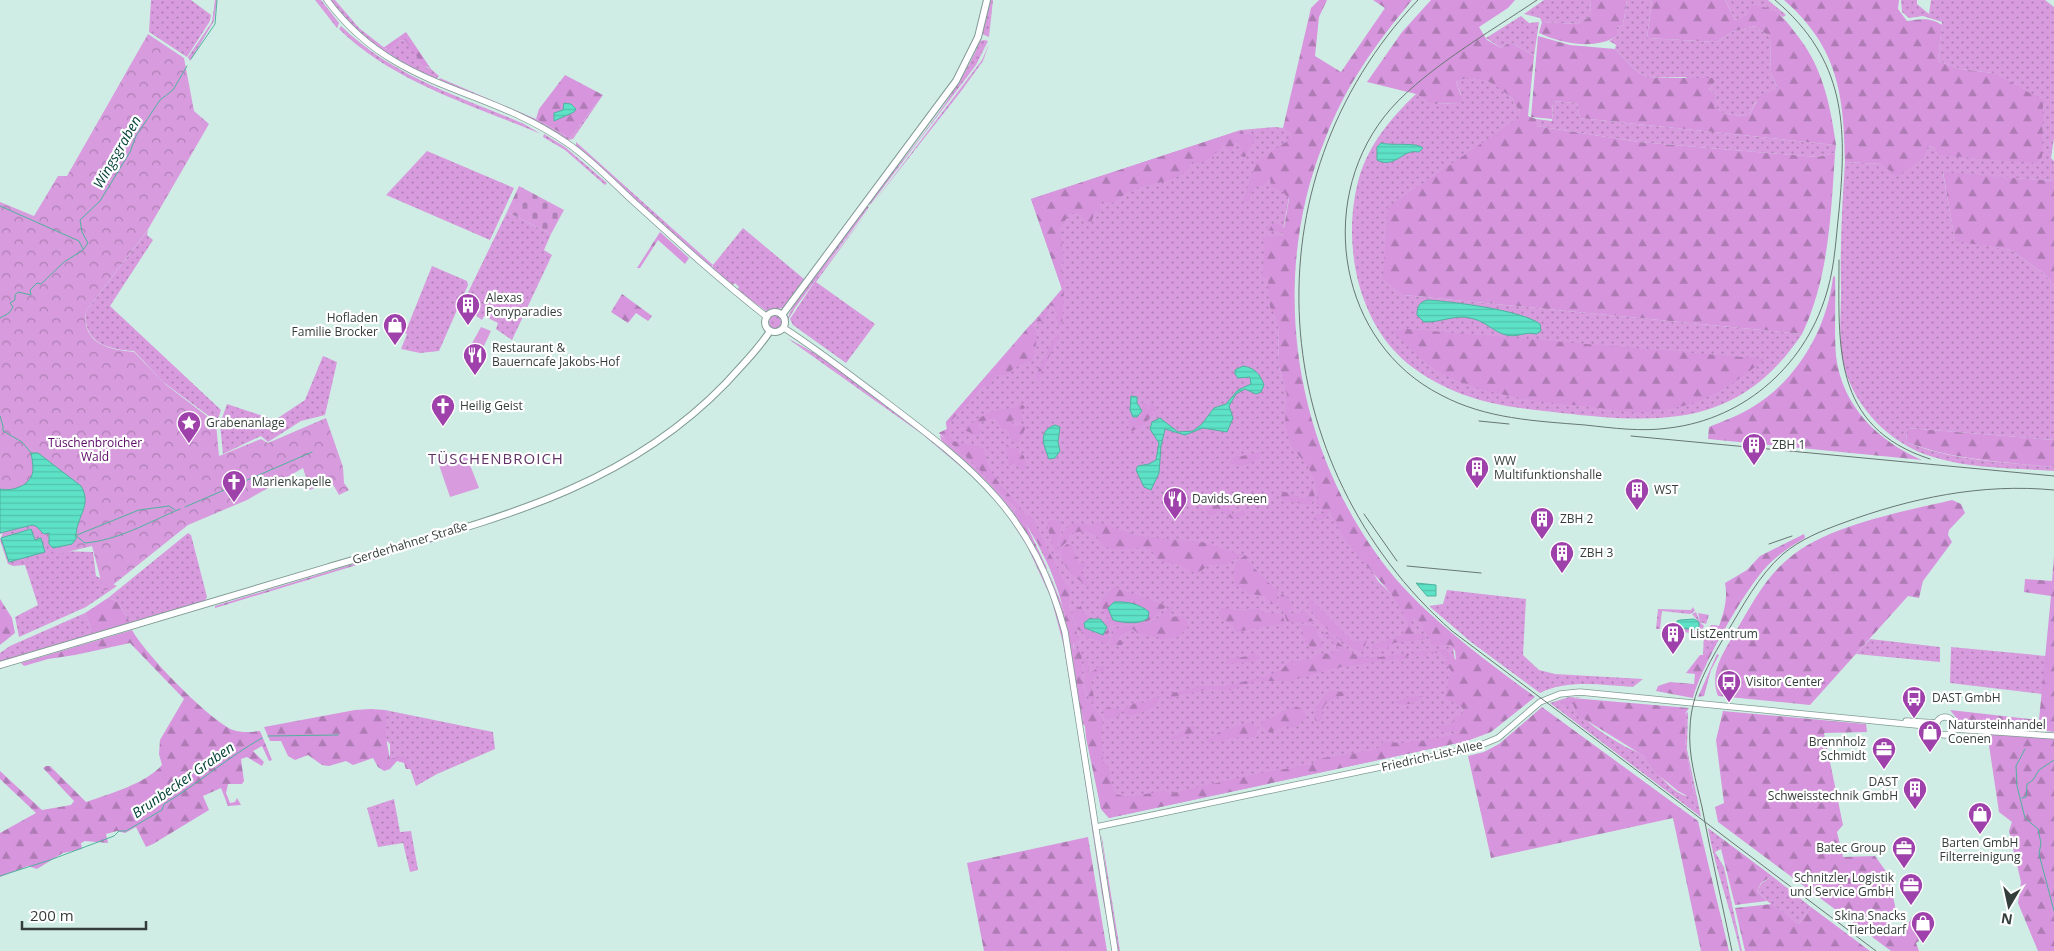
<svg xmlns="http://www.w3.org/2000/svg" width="2054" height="951" viewBox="0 0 2054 951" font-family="'Open Sans',sans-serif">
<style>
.grass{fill:url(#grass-dots)}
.forest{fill:url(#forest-firs)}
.cemetery{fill:url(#cemetery-stones)}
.park{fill:url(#park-crowns)}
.garden{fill:#d79bde}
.water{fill:url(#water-rules);stroke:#50b19d}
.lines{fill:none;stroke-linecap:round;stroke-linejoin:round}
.stream{stroke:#50b19d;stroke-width:1}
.tertiary-casing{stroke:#809b94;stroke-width:7}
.secondary-casing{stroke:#809b94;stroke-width:8}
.tertiary{stroke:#fff;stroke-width:5.5}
.secondary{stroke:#fff;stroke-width:6}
.rail{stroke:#677773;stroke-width:1}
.labels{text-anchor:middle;stroke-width:4.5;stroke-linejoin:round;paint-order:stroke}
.poi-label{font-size:12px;fill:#333e3b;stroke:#fff;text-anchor:start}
.park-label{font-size:12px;fill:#5c0a66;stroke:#fff}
.street-label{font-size:12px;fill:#333e3b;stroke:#fff}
.water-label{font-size:14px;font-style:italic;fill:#024137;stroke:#fff}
.quarter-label{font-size:15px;letter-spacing:1px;fill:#613367;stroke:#fff}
</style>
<defs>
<pattern id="grass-dots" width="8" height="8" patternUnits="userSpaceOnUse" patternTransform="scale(1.25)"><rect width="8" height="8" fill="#d79bde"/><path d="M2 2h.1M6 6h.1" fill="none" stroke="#af80b5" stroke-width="1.8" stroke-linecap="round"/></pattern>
<pattern id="forest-firs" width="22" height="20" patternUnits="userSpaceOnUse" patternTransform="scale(1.25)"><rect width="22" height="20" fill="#d695dd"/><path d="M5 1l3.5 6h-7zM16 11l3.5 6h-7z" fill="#ae7bb4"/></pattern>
<pattern id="cemetery-stones" width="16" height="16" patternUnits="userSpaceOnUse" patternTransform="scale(1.25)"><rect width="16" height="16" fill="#d79bde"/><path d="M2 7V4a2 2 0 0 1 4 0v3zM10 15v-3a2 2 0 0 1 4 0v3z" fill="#af80b5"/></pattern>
<pattern id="park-crowns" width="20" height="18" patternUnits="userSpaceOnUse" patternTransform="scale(1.25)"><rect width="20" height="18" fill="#d79bde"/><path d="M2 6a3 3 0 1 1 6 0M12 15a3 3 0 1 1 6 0" fill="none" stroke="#af80b5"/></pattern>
<pattern id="water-rules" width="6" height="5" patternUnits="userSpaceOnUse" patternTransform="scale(1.25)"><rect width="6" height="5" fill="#5de2c7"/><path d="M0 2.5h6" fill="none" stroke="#51c3ac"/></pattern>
</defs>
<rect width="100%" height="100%" fill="#d0ede5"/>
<g class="grass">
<polygon points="151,0 191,0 211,15 210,21 187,57 149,32"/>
<polygon points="215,0 217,0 214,21 190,61 188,57 212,22"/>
<polygon points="315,0 321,0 339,23 337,28"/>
<polygon points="330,0 335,0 359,28 386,49 399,41 405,40 409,43 427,68 431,69 439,76 435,80 392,59 353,27"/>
<polygon points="990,0 993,0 989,37 982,34"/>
<polygon points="1544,0 1591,0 1590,16 1578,24 1542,22 1540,18 1524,14"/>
<path d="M 1627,0 L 1652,0 L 1647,38 L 1716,42 L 1732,32 L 1755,26 L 1770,37 L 1771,73 L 1778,89 L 1756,102 L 1749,115 C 1736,116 1724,116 1713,107 L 1716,95 L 1709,89 L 1715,82 L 1683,77 L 1648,78 L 1634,69 L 1615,49 L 1616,45 L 1609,41 L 1617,36 L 1617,27 L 1623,25 Z"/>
<polygon points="1725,0 1768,0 1786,15 1783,17 1770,9 1735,20"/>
<path d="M 1901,0 L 1917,0 L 1917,4 L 1929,14 L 1931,0 L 2045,0 L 2054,7 L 2054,138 L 2051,158 L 2054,161 L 2054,181 L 1943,173 L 1955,240 L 2011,250 L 2043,273 L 2054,285 L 2054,440 L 1907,428 L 1906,442 C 1953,461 2004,462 2054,467 L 2054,471 C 2015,468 1971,469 1933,457 C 1892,445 1855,409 1844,366 C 1838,342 1841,316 1841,291 C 1840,247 1842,205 1845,162 L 1882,164 L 1928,146 L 1935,148 L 1993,73 L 1960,69 L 1938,61 L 1942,22 L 1923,16 L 1909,18 L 1902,12 Z"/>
<polygon points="1521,16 1529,23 1539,22 1534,56 1510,42 1501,48 1486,38"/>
<path d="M 341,26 C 395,78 457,95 524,124 L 541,134 C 472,105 393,82 339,29 Z"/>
<path d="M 984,40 L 988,41 L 976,65 L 870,205 L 869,203 C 906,154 957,98 980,41 Z"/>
<polygon points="989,44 983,61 962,90 871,206 982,60"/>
<path d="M 1477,76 L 1499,87 L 1513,99 L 1514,104 L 1520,110 L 1520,117 L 1404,295 L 1802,334 C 1739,428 1662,424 1561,413 C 1506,407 1461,402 1415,369 C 1357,328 1341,243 1359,178 C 1369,144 1391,118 1416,94 L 1433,104 L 1459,103 L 1461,94 L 1456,82 L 1463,78 Z"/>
<polygon points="440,78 536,119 570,138 603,95 573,139 568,140 438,81"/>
<polygon points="1553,101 1577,103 1580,118 1836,145 1835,153 1817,157 1639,142 1536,126 1536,119 1552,121"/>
<path d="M 1275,127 L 1283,128 L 1308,140 L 1289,197 L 1277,265 L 1279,367 L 1305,454 L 1378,581 L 1418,620 L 1453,647 L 1467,741 L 1109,818 L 1101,809 L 1085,726 L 1082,724 L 1080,711 L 1084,714 L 1075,652 L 1067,616 L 1064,619 L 1047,568 L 1063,607 C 1055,572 1035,538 1016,508 L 1013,513 L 990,485 L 941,440 L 940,435 L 947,439 L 939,433 L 947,429 L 946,422 L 1062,289 L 1031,199 L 1241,130 Z"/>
<polygon points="544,134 565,147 607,183 605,185 565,150 543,137"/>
<polygon points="576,142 713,265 743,228 804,279 783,308 766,311 737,290 739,287 735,283 732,286 712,269 713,265 710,268 576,146"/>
<polygon points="427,151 514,188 490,240 386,195"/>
<path d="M 866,206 L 869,207 L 795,308 L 788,320 C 787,305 853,224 866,206 Z"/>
<polygon points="870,208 816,282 875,324 846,363 793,325 790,319 815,281"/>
<polygon points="507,212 551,234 544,250 552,255 512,340 496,329 498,323 484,316 482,320 462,305"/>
<path d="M 148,230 L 147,235 L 153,240 L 110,306 L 221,410 L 217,422 L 163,382 L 134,351 C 109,350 82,343 86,311 Z"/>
<polygon points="432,266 467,281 468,285 439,351 420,353 401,349 407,334 405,333"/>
<circle cx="776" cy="322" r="7"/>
<path d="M 787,338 C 824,356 857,383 890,408 C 990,482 1049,539 1069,667 C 1071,682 1080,712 1077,726 L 1063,643 L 1051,598 L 1027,546 L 1003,509 L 979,482 L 922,434 Z"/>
<polygon points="323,356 337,362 325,415 301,421 268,442 261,436 223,454 220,424 227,404 275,420 305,400"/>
<polygon points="32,525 36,526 61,551 93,552 96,576 117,586 86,607 19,637 15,617 38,605 25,565 13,566 8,564 0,540 3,533"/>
<polygon points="188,533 191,535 207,597 204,602 131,624 117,601 108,598"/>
<path d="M 1447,590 L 1526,599 L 1523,655 L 1539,670 L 1555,674 L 1643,679 L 1633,687 C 1603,685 1567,679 1540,693 L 1471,642 L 1429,606 L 1443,604 Z"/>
<polygon points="1693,607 1695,611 1690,614 1662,611 1660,629 1656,629 1658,609 1691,610"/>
<polygon points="1696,612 1700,622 1698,613 1709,615 1706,624 1700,622 1704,626 1700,634 1666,630 1667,625 1699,630 1699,622 1692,614"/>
<polygon points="85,613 93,635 0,663 0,653 10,646"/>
<polygon points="1711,625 1714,625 1710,632 1715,639 1706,656 1703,655 1704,633"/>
<polygon points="1870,639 1940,647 1940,662 1856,654"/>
<polygon points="1951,647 2046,656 2042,694 1950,683"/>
<path d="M 1569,697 L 1584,698 L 1572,698 C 1573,717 1612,739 1628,748 C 1633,750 1641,753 1645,757 C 1655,769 1675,800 1694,796 L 1685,740 L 1685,714 L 1688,712 L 1687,749 L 1701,817 L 1550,703 Z"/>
<polygon points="385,710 493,732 495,749 437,774 416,786 406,757 390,760 390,744 385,739"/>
<polygon points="1078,735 1079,736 1113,951 1102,895"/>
<polygon points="394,799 400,832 411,831 418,870 410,872 403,843 378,847 367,808"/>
<path d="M 1708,828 L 1724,840 L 1721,849 L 1715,852 L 1724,867 L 1742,951 L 1740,951 C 1731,909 1715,870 1708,828 Z"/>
<polygon points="1101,835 1102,838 1120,951 1117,951"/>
<polygon points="1772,876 1811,907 1799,924 1767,901 1757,891 1761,884"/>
</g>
<g class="forest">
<path d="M 1319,0 L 1327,0 L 1319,17 L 1315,56 L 1341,72 L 1385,8 L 1373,0 L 1412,0 C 1375,45 1345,86 1324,142 C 1266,286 1296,459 1395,578 C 1435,624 1487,661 1535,697 L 1491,732 L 1467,741 L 1109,818 L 1101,809 L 1086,738 L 1084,715 L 1080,711 L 1064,619 L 1066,615 C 1056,585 1046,550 1026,524 L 1047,568 L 1046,570 L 1013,513 L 1016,508 L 970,460 L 939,433 L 947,429 L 946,422 L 1031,324 C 1040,334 1036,347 1032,360 L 1015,367 L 1007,375 L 996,375 L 990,386 L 983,386 L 950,422 L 949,436 L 953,441 L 983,448 C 992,486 1008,487 1026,516 L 1031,516 L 1065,583 L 1070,588 L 1069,608 L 1079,640 L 1073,644 L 1074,649 L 1079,649 C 1085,661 1080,676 1084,691 C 1087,703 1097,709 1103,720 C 1099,736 1104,748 1103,763 L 1107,764 C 1112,774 1109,784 1116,794 L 1127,797 L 1164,791 L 1168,794 L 1265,772 L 1311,765 L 1317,759 L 1376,750 L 1383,742 L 1408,743 L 1453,735 L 1460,731 L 1441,732 L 1438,726 L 1451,725 L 1455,717 L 1463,714 L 1462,707 L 1445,698 L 1451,670 L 1444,663 L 1449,659 L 1443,656 L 1440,651 L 1436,653 L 1428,652 L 1425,656 L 1419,654 L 1415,656 L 1412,653 L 1445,649 L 1456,660 L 1455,651 L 1451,645 L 1433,645 L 1423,629 L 1423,625 L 1414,617 L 1411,622 L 1412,633 L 1423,634 L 1426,639 L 1393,643 L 1386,649 L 1381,647 L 1372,650 L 1373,645 L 1401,636 L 1409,623 L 1392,595 L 1345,540 L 1329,510 L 1326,518 L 1318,521 L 1314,519 L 1316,514 L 1326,514 L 1316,503 L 1318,498 L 1315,480 L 1307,465 L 1291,446 L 1285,423 L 1287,395 L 1279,367 L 1278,320 L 1270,307 L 1268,280 L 1262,276 L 1265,247 L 1262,237 L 1282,236 L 1283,232 L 1266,230 L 1268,226 L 1276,223 L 1284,228 L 1289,199 L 1284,193 L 1271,186 L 1270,178 L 1264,185 C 1251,186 1252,193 1248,202 L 1243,201 L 1256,162 L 1286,142 L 1293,134 L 1283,128 L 1311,8 Z"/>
<path d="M 1431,0 L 1515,0 L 1508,8 L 1479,27 L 1487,40 L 1501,48 L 1510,42 L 1534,56 L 1528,116 L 1536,119 L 1536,126 L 1639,142 L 1817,157 L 1835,153 C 1831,214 1829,278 1802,334 L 1404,295 L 1383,279 L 1388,207 L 1520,117 L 1520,110 L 1514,104 L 1513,99 C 1496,85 1477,70 1456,82 L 1462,98 L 1459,103 L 1432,104 L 1416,94 L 1367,82 L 1402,32 Z"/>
<path d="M 1591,0 L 1627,0 L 1623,25 L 1617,27 L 1617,36 C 1595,50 1562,44 1539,33 L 1542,22 L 1578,24 L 1590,16 Z"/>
<path d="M 1652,0 L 1725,0 L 1735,20 L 1748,15 L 1751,5 C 1757,6 1765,7 1770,9 C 1780,13 1787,22 1793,30 C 1822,64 1830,102 1836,145 L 1580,118 L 1577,103 L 1553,101 L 1552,119 L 1531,117 L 1538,36 L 1570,45 L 1615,49 L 1634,69 L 1648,78 L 1713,78 L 1715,82 L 1709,89 L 1716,95 L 1714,107 C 1724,116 1736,116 1749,115 L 1760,96 L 1778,89 L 1771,73 L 1770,37 L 1755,26 L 1732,32 L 1716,42 L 1647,38 Z"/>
<path d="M 1784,0 L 1899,0 L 1898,9 L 1907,21 C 1921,19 1930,17 1942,25 L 1938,61 L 1960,69 L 1993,73 L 2043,100 L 2042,157 L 2036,163 L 1939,155 L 1935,148 L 1928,146 L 1924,157 L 1897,177 L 1882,164 L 1845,162 C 1844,95 1838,47 1784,0 Z"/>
<polygon points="406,32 431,69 423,65 405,40 399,41 389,49 383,48"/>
<polygon points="565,75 603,95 570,138 536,119 539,109"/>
<path d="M 1241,130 L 1244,134 L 1257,136 L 1245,157 L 1240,156 L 1241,146 L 1236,141 L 1231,152 L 1222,144 L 1220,150 L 1213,155 L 1214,159 L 1210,158 L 1201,163 L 1191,162 C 1186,183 1149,182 1132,190 C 1125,193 1119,199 1112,203 L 1103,201 L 1100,204 L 1101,212 L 1095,211 L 1091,223 L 1086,222 L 1079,213 L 1070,213 L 1060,228 L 1064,262 L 1060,264 C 1066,281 1063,306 1062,325 L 1059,326 L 1055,307 L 1050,305 L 1045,318 L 1038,325 L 1035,323 L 1062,289 L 1031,199 Z"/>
<polygon points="1943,172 2054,181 2054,285 2043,273 2011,250 1955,241"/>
<polygon points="660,232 689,258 685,264 658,240 640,268 637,268"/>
<path d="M 1835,276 C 1836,303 1834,330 1836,356 C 1842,406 1878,441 1922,460 L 1708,439 L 1709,427 C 1723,421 1738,416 1751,408 C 1797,381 1827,329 1833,277 Z"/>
<polygon points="622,294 652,316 648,321 636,313 628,323 611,312"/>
<path d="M 1407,329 L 1765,359 C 1744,376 1724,391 1698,401 C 1680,408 1657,412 1638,412 C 1623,412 1608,409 1593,407 C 1541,402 1488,397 1441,373 C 1423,363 1407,345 1392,331 Z"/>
<polygon points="1061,331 1038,380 1036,380 1036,375 1054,339"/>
<path d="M 1143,402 L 1149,406 L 1153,403 L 1156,410 C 1152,417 1140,430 1131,431 L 1128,420 L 1141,416 Z"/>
<path d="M 1020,403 L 1025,407 L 1021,415 L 1023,418 L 1021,421 L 1012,420 L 1013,426 L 1024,425 L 1026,427 L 1018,442 L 1014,443 L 1010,438 L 1009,431 L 1002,428 L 995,418 L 980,422 L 978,425 L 982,432 L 978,436 L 964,430 C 981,415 991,410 1014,408 Z"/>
<path d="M 1907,428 L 2054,440 L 2054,467 C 2004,462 1953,460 1906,442 Z"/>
<polygon points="1006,444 1012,449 1018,448 1018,452 1024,456 1026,469 1021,470 1014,463 1009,465"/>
<path d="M 1260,452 L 1262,452 C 1258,464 1238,469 1230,462 L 1233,458 Z"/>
<path d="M 1312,488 L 1315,497 L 1311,505 L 1285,501 L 1280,497 L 1283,492 C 1292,492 1297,499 1306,498 L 1309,495 L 1309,489 Z"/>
<polygon points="1208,495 1213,498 1221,498 1233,514 1244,511 1246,514 1232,519 1220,510 1213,515 1209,515 1204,505 1205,497"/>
<path d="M 1952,500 L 1961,504 L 1965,513 L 1949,530 L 1948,535 L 1952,542 L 1923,581 L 1919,598 L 1908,596 L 1810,705 L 1718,696 C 1709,672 1723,653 1735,633 C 1750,607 1765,578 1788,559 C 1827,525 1902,512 1952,500 Z"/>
<path d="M 1053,520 L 1061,521 C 1062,532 1056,542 1058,554 L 1055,552 L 1047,526 L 1048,521 Z"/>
<path d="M 1097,522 L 1138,536 L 1207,543 L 1240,555 L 1244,554 L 1225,565 L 1210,564 L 1197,574 L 1177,564 L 1160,561 L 1150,549 L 1144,547 C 1133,549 1117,551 1106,547 C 1101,545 1101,542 1098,538 C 1091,529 1078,531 1069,534 L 1069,540 L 1063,545 L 1059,555 C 1057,532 1068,517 1092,526 Z"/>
<polygon points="453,534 455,535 215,608 215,606"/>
<path d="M 1804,534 L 1805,538 C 1791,546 1779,554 1768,565 C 1745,589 1702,665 1693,698 L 1656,691 L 1658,686 L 1670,682 L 1694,684 L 1695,674 L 1686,673 L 1700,655 L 1706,655 L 1715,639 L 1710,632 L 1714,625 L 1719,626 C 1724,612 1728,599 1725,583 L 1747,570 L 1760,556 Z"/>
<path d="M 1067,544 L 1072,545 L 1079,565 L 1084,562 L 1087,564 L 1081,572 L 1089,584 L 1088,587 C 1078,579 1048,557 1067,544 Z"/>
<polygon points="1245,555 1249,558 1246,560 1274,588 1279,589 1276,604 1271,604 1265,596 1250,594 1235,585 1233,575 1235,563"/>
<polygon points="2054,556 2054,732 1958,720 1950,710 2039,720 2051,596 2024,592 2025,579 2052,581"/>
<polygon points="1114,587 1167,606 1146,623 1112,625 1100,605 1103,598"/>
<polygon points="1282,594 1289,599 1293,609 1288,611 1289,613 1302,614 1303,609 1315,623 1287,622 1284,613 1279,607 1280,595"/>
<polygon points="108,598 117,601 131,624 93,635 85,613"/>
<polygon points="0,599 12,618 15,633 0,645"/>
<path d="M 1311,600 L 1351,640 L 1356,642 L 1367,640 L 1363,651 C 1351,654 1309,615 1308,603 Z"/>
<polygon points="1175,603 1169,614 1170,617 1183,616 1189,626 1178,637 1160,640 1158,637 1137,633 1133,629 1122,634 1117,640 1122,640 1122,645 1110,645 1114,629 1153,622"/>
<polygon points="1081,606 1083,613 1093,619 1089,619 1088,631 1100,635 1108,630 1104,622 1108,620 1110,623 1107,644 1089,637 1086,638 1083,632 1077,629 1072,612"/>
<polygon points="1221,608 1243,611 1258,608 1264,613 1282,614 1285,623 1236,632 1233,625 1223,620 1219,614"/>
<polygon points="1298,625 1315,626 1323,647 1310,651 1309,645 1303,642 1306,639 1301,634 1303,630"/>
<path d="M 132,630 C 145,654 209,720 233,730 C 242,733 251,732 260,731 L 272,760 L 269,761 L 262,746 L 253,751 L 264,762 L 262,766 L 247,757 L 241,759 L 244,781 L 242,784 L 228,784 L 226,793 L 230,803 L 235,802 L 237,798 L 241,805 L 228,806 L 221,788 L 203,796 L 209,810 L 153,844 L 146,847 L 136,827 L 125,833 L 117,831 L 106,834 L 108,843 L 85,841 L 81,843 L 82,849 L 63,853 L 37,869 L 28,866 L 0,877 L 0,833 L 36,813 L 0,779 L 0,771 L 42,810 L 71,805 L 74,801 L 43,768 L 46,766 L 50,766 L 86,802 C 109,794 145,784 162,765 L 159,754 L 160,740 L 184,699 L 130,643 L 75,655 L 48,659 L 24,666 L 21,663 Z"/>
<path d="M 1327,632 C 1362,665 1362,659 1408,653 L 1409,655 L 1401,661 L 1394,659 L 1335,668 L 1290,681 L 1256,681 L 1230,690 L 1210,689 L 1180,695 L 1168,701 L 1172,693 L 1203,686 L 1225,686 L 1263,677 L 1281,670 L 1288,663 L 1313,658 L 1320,653 L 1330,654 L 1336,650 L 1341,652 L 1329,637 L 1322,636 Z"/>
<path d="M 1254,652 L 1259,657 L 1254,662 C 1244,662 1235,663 1225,664 L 1228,659 L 1249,656 Z"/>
<polygon points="1717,654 1719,655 1711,670 1704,696 1698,697"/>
<polygon points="1084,657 1088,661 1089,675 1098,667 1104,666 1105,669 1090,681 1096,706 1090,700 1085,686"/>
<path d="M 1331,690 L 1347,693 L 1346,695 C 1334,698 1319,702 1323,718 L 1318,722 L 1315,720 C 1313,711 1323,695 1331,690 Z"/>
<path d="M 1423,696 C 1416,704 1403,707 1394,702 L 1409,697 Z"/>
<path d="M 1155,697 L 1160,698 C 1156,710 1135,717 1124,714 L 1124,709 L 1139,701 L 1143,703 Z"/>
<polygon points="1572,698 1689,708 1685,714 1685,740 1694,796 1689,797 1678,791 1656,773 1644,756 1581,717 1577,713 1572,702 1568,706 1562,704 1562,702"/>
<polygon points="1294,706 1302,709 1307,717 1294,728 1285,726 1270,733 1259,724"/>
<polygon points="1110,707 1122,710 1119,716 1105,719 1103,710"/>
<polygon points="1542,707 1698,821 1729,951 1701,951 1673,818 1491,858 1468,756 1484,752 1499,744"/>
<path d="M 371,709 L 385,710 L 386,712 C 384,730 387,743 390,759 L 406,756 L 411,769 L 406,769 L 404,763 L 397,761 L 390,769 L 384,771 L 378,767 L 373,758 L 353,765 L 346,761 L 329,766 L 322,765 L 308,755 L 295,760 L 288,756 L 281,741 L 270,741 L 264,727 L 355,710 Z"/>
<polygon points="1723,711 1866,724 1867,732 1824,733 1843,825 1837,832 1843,857 1875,856 1888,874 1897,915 1891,922 1891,926 1896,930 1904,931 1912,917 1914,918 1919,941 1916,943 1919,951 1891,951 1718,822 1715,807 1724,803 1716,740"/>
<polygon points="1249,723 1258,727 1256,737 1228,738 1224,742 1214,740 1210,743 1206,741 1219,732"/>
<path d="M 1193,725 L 1196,728 C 1193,735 1177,740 1169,739 Z"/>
<polygon points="1987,732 2054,739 2054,951 2038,951 2018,903 2021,882 2009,831 2012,822 1999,812"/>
<polygon points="1088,837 1107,951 984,951 967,863"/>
<polygon points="1724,840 1772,876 1761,883 1757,891 1767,901 1735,905 1721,849"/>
<polygon points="1772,904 1799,924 1811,907 1870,951 1745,951 1735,908"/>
</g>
<polygon class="cemetery" points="519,186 564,210 551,234 507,212"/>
<path class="park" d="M 148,34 L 184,58 L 194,111 L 209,124 L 147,231 L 86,311 C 81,343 108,350 134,352 L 165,384 L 216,423 L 219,456 L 261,439 L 268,443 L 326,418 L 343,467 L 344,483 L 349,490 L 339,495 L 331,481 L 310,490 L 303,468 L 247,500 L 188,525 L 104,592 L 92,546 L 55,555 L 35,525 L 0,534 L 0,202 L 34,216 L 58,176 L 67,176 Z"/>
<g class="garden">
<polygon points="481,327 491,331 482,350 471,345"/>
<polygon points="465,452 479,488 450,497 438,462"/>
</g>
<g class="water">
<polygon points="564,103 571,104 576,109 574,112 554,121 554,113 563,110"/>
<path d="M 1381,143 C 1392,146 1417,142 1423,148 L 1419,152 C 1417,152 1414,151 1411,152 C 1401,154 1392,168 1377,160 L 1377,147 Z"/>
<path d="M 1429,300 C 1454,302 1521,310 1540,324 L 1541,331 L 1536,334 C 1525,331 1518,338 1506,335 C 1494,332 1486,322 1474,319 C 1456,313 1441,323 1424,322 L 1417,315 C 1417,306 1420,301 1429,300 Z"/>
<path d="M 1243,366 C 1255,368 1260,374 1264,385 L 1261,392 L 1256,394 L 1245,389 L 1236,394 L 1229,406 L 1233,418 L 1227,432 L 1203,428 L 1185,435 L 1165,429 L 1161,446 L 1159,473 L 1151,490 L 1144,487 L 1136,470 L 1138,466 L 1149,464 L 1156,460 L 1159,443 L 1150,429 L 1152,422 L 1160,418 L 1178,432 L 1193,431 L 1202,424 L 1214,408 L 1226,404 L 1238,390 L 1251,384 L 1250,377 L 1238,378 L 1235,374 L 1235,370 Z"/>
<polygon points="1131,396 1137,397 1137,403 1142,411 1137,417 1133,417 1130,410"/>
<path d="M 1055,425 L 1060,427 L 1058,442 L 1060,451 L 1055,458 L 1049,459 C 1044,446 1037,431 1055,425 Z"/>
<path d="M 31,453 L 38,453 L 81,486 C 93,506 75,517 76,539 L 72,544 L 53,548 L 49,544 L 49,533 L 44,534 L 36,526 L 32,525 L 0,533 L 0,489 C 13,492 33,485 33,469 C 33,464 32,458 31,453 Z"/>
<polygon points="31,529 35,540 41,538 45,552 9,562 1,538"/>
<polygon points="1416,583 1436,585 1436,596 1427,596"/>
<path d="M 1114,602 C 1126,601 1140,604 1149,612 L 1148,618 C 1141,625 1122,623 1113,620 L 1108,608 Z"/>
<polygon points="1100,619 1107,627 1103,635 1085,628 1084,623 1089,619"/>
<polygon points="1680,620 1694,619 1699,622 1699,630 1678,628 1677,621"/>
</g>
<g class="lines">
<g class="stream">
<polyline points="191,59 215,24 217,0"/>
<polyline points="0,206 79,241 83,249"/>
<polyline points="0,318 9,313 13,307 10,303 15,300 15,295 18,292 31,295 30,290 37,283 41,284 64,262 83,250 88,243 82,232 80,220 100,201 130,152 136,136 160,100 173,90 187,66"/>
<polyline points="0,416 3,426 3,431 22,442 32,454"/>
<polyline points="185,507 312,452"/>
<path d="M 75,535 L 85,543 C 119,540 149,522 180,509"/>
<polyline points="77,535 139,510 169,506 175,510"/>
<polyline points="268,736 338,735"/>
<polyline points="2025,749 2016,766 2017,786 2025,818 2038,829 2041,843 2039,854 2054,911"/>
<polyline points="2022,798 2026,797 2027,784 2033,780 2039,770 2054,760"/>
<path d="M 0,876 L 50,860 L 114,836 L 119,831 L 126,831 L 162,810 L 164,804 C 198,784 228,757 262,738"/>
</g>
<g class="tertiary-casing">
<g id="tertiary">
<path d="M 327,0 C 394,91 484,85 567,143 C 592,160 613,183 635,203 C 678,242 721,281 767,317"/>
<path d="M 784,328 C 818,350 850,375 882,399 C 976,470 1033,514 1065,632 L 1115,951"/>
<circle cx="1945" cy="726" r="9"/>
<polyline points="1906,721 1937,723"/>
<polyline points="1954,723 1980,726"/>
<polyline points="1954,729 2054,736"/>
<polyline points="1096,827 1476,747 1498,738 1540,702 1560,694 1580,692 1937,727"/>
</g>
</g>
<g class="secondary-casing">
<g id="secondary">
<circle cx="775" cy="322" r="10"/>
<polyline points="782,315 956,81 978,37 987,0"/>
<path d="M 0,665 C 108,632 217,601 326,568 C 472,524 615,498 726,383 C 741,366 758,350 770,331"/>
</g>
</g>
<use href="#tertiary" class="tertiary"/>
<use href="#secondary" class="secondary"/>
<g class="rail">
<path d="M 1418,0 C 1244,183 1265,466 1452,631 L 1876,951"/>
<path d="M 1537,0 C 1490,32 1418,73 1384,117 C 1316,205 1339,343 1441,395 C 1486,419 1536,421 1585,425 C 1613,428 1641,432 1669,428 C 1746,419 1808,363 1828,288 C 1835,263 1836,237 1839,211 C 1847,126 1846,60 1775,0"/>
<path d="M 1839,260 C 1839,346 1831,427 1930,459"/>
<polyline points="1479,421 1509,424"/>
<polyline points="1631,436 2054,476"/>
<polyline points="1364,514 1397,561"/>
<polyline points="1769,544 1792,536"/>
<polyline points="1407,566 1481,573"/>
<path d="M 1732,951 C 1722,903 1711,855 1702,807 C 1696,781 1688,755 1690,728 C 1691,693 1709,663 1726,634 C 1743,606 1758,576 1783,554 C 1801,539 1821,531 1843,523 C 1910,498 1982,483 2054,490"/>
</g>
</g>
<defs>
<g id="building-pin" transform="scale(1.25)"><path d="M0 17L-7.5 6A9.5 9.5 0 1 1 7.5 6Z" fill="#9e41aa" stroke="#fff"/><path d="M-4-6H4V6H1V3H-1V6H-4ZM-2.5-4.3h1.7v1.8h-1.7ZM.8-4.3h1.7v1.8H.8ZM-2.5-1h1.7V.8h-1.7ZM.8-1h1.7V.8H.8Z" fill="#fff"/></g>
<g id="shop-pin" transform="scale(1.25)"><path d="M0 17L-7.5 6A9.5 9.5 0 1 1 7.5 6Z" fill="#9e41aa" stroke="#fff"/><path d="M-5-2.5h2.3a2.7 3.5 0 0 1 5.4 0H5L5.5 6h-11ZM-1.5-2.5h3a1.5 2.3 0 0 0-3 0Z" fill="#fff"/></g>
<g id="restaurant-pin" transform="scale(1.25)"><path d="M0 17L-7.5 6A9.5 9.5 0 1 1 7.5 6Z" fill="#9e41aa" stroke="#fff"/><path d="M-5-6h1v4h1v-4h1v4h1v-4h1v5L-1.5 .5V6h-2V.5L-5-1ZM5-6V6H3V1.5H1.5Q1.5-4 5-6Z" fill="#fff"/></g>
<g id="church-pin" transform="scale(1.25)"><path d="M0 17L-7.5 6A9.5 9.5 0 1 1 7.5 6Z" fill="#9e41aa" stroke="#fff"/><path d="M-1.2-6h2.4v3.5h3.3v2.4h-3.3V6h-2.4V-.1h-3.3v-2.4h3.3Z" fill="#fff"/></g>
<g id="sight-pin" transform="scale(1.25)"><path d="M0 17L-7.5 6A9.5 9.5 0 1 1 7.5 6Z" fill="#9e41aa" stroke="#fff"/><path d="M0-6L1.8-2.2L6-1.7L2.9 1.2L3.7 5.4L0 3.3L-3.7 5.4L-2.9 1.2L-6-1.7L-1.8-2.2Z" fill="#fff"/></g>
<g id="bus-pin" transform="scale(1.25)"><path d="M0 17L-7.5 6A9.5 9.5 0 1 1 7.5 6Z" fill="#9e41aa" stroke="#fff"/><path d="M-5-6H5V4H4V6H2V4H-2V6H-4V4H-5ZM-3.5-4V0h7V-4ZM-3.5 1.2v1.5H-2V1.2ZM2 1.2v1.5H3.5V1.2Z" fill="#fff"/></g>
<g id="office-pin" transform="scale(1.25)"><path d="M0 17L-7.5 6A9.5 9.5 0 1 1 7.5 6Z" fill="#9e41aa" stroke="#fff"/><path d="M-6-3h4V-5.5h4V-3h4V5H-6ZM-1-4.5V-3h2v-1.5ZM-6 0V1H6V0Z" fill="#fff"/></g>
</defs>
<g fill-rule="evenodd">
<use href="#building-pin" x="468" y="305"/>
<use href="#shop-pin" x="395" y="325"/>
<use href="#restaurant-pin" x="475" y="355"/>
<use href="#church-pin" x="443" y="406"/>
<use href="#sight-pin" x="189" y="423"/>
<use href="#building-pin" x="1754" y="445"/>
<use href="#building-pin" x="1477" y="468"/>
<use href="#church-pin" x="234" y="482"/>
<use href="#building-pin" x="1637" y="490"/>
<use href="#restaurant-pin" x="1175" y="499"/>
<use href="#building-pin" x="1542" y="519"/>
<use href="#building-pin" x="1562" y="553"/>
<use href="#building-pin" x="1673" y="634"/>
<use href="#bus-pin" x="1729" y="682"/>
<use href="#bus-pin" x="1914" y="698"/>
<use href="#shop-pin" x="1930" y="732"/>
<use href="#office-pin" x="1884" y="749"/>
<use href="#building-pin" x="1915" y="789"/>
<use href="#shop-pin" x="1980" y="814"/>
<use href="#office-pin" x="1904" y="848"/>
<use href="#office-pin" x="1911" y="885"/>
<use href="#shop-pin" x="1923" y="923"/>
</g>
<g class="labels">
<g class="poi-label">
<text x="486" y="302">Alexas<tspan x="486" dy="14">Ponyparadies</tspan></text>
<text x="378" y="322" text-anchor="end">Hofladen<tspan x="378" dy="14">Familie Brocker</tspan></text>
<text x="492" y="352">Restaurant &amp;<tspan x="492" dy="14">Bauerncafe Jakobs-Hof</tspan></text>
<text x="460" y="410">Heilig Geist</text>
<text x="206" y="427">Grabenanlage</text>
<text x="1772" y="449">ZBH 1</text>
<text x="1494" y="465">WW<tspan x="1494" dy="14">Multifunktionshalle</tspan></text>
<text x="252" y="486">Marienkapelle</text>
<text x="1654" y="494">WST</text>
<text x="1192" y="503">Davids.Green</text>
<text x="1560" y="523">ZBH 2</text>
<text x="1580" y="557">ZBH 3</text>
<text x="1690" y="638">ListZentrum</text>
<text x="1746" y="686">Visitor Center</text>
<text x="1932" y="702">DAST GmbH</text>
<text x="1948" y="729">Natursteinhandel<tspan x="1948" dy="14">Coenen</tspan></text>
<text x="1866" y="746" text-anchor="end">Brennholz<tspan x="1866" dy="14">Schmidt</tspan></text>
<text x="1898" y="786" text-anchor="end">DAST<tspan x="1898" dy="14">Schweisstechnik GmbH</tspan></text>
<text x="1980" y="847" text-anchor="middle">Barten GmbH<tspan x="1980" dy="14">Filterreinigung</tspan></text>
<text x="1886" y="852" text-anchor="end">Batec Group</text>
<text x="1894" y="882" text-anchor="end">Schnitzler Logistik<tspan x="1894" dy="14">und Service GmbH</tspan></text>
<text x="1906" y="920" text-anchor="end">Skina Snacks<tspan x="1906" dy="14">Tierbedarf</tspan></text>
</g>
<g class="park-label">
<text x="95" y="447">Tüschenbroicher<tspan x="95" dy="14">Wald</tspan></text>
</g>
<g class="street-label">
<text transform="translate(410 543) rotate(-17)" y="4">Gerderhahner Straße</text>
<text transform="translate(1432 756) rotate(-13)" y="4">Friedrich-List-Allee</text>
</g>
<g class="water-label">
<text transform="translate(117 152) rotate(-60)" y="5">Wingsgraben</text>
<text transform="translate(183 780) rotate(-35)" y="5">Brunbecker Graben</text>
</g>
<g class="quarter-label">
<text x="496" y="464">TÜSCHENBROICH</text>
</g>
</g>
<g transform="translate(2009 906) rotate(189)" stroke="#ffffff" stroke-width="4" paint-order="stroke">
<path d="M0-4L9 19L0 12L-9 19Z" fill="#333e3b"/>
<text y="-8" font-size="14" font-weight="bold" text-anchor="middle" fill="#333e3b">N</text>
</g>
<path d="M22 921v8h124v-8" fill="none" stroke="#333e3b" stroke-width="2.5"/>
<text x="30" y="921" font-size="15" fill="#333e3b" stroke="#ffffff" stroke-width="4" paint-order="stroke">200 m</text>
</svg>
